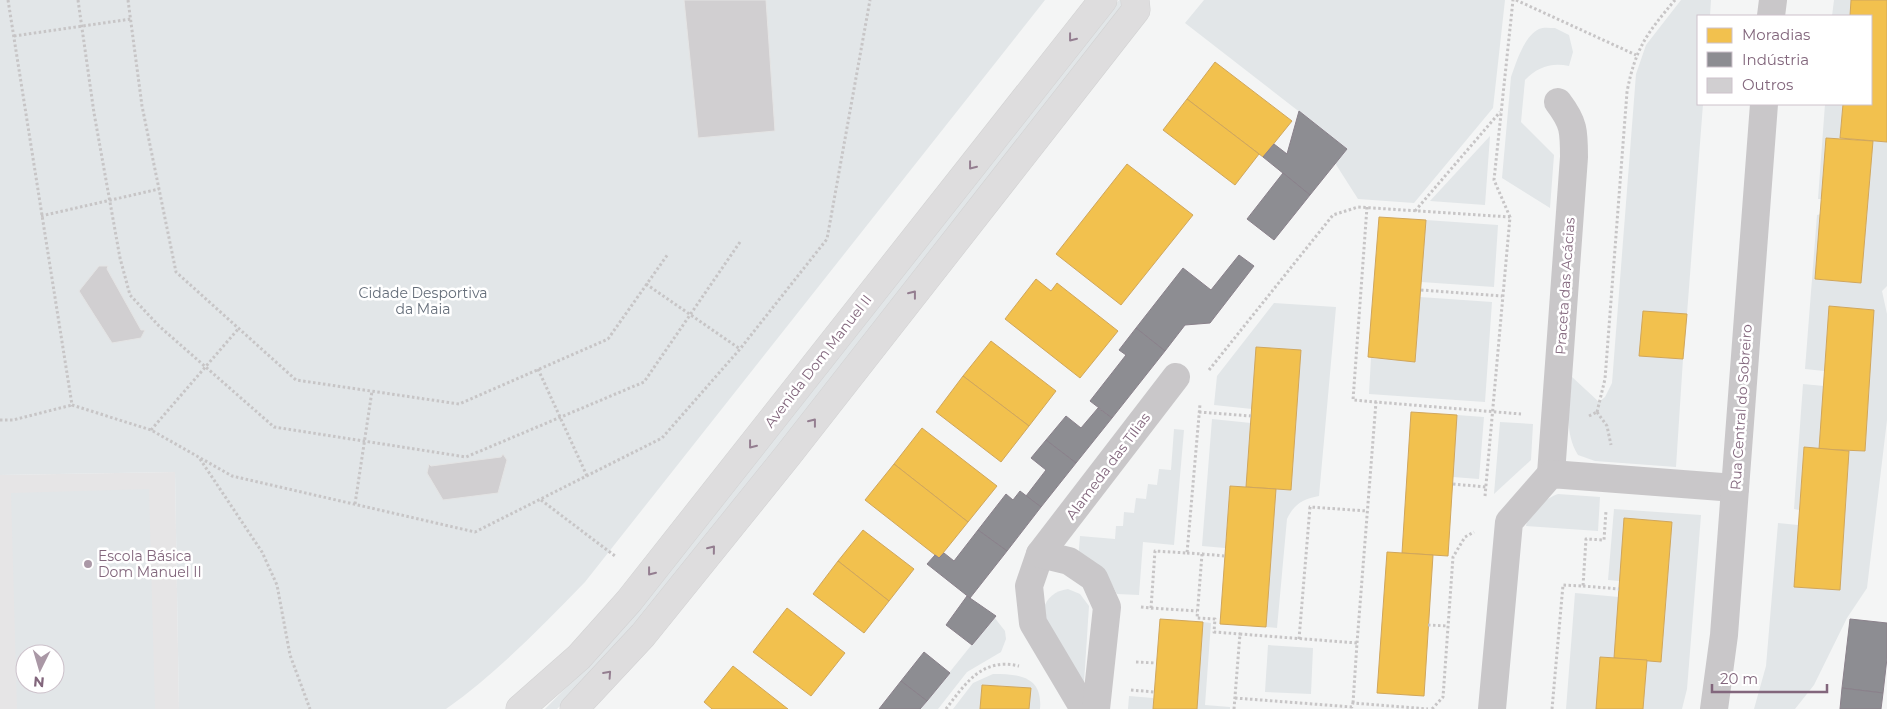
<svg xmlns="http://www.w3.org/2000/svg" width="1887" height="709" viewBox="0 0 1887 709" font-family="Montserrat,sans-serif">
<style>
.built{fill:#e6e5e6;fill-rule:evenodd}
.green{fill:#e2e6e8;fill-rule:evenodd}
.homes{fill:#f2c14e;stroke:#d0a65c}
.industry{fill:#8d8d92;stroke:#8a818b}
.building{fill:#d1cfd1;stroke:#e4e4e4}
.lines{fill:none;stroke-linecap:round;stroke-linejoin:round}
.primary-casing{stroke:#d2d2d3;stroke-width:29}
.path{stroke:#c7c5c6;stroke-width:3;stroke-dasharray:2.5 2.5;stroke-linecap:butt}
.minor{stroke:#c9c7c9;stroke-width:28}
.primary{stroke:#deddde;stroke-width:28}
.oneway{stroke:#947e90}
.poi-dot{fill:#aa98a6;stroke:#fff;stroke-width:2}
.labels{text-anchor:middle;stroke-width:5;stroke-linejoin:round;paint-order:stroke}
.street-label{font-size:14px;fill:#82667c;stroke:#fff}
.park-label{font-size:14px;fill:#656e7a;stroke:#fff}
.poi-label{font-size:14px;fill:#82667c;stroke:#fff;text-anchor:start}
</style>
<rect width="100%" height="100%" fill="#f4f5f5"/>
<path class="built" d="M 175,472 L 179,709 L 0,709 L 0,475 ZM 25,654 L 55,654 L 55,684 L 25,684 Z"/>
<g class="green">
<path d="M 0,0 L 1045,0 L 585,582 C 541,627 498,672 446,709 L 179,709 L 175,472 L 0,475 Z"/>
<polygon points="1119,0 1130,0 657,600 564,702 557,709 545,709 614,639 650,596"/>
<polygon points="1204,0 1505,0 1493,108 1414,203 1358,199 1335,163 1346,148 1185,23"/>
<path d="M 1681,0 L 1711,0 L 1710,16 L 1698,16 L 1698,104 L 1703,104 L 1687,314 L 1639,356 L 1683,359 L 1676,467 L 1595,461 L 1578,455 C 1563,431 1570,404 1572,377 L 1599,402 L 1605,397 L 1612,383 L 1636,74 L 1646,45 Z"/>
<polygon points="1834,0 1851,0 1850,16 1832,16"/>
<path d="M 1555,28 L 1569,35 L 1573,52 L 1569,66 C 1552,62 1537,67 1525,80 L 1521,122 L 1554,155 L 1550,208 L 1502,178 L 1511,77 C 1516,63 1524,36 1539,29 C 1543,27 1550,28 1555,28 Z"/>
<polygon points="1825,104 1843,104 1840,138 1826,138 1822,199 1818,199"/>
<polygon points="1490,136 1485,205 1430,201"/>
<polygon points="1887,140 1887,286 1882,291 1887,314 1887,420 1867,588 1847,618 1814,685 1795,709 1754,709 1766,666 1778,523 1798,525 1794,587 1840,589 1849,451 1865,451 1874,310 1829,306 1824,371 1805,369 1817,215 1821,214 1815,279 1861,283 1873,141 1886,142"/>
<polygon points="1426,220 1498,225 1494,287 1421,282"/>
<polygon points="1420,297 1492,302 1485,402 1369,394 1371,358 1415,361"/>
<path d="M 1274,303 L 1336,307 L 1319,496 C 1303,499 1294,504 1287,519 L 1277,628 L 1266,627 L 1276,489 L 1291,490 L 1301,350 L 1257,347 L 1252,409 L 1214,405 L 1217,376 Z"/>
<polygon points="1803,384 1824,386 1819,449 1804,448 1799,510 1794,509"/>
<polygon points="1457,415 1484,417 1479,479 1453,477"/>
<polygon points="1212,419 1251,423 1246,487 1230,486 1225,548 1202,546"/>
<polygon points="1500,422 1533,424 1531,460 1494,494"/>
<polygon points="1174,429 1184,430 1174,545 1143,542 1139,595 1117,594 1108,577 1078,560 1080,536 1115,539 1116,526 1123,526 1124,512 1134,513 1136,498 1146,499 1148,484 1157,485 1159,469 1171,470"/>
<path d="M 149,489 L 155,709 L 17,709 L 11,493 ZM 25,654 L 55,654 L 55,684 L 25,684 Z"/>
<path d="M 1558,494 L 1600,497 L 1598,531 L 1526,526 C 1528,512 1546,498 1558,494 Z"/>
<polygon points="1614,509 1701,515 1687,689 1682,709 1643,709 1647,660 1661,661 1672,522 1620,581 1608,580"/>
<path d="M 1068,589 L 1080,594 L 1089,606 L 1084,683 L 1048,627 L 1043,610 C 1047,597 1055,591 1068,589 Z"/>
<polygon points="1575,593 1619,597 1614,658 1600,657 1596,709 1566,709"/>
<polygon points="994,617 1005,631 1006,639 1001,652 967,672 938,709 920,709"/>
<polygon points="1203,622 1211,623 1205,705 1230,707 1230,709 1197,709"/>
<polygon points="1268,645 1313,648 1311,694 1265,692"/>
<path d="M 993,674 C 1019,674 1043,676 1040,709 L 1029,709 L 1030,688 L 982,685 L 980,709 L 953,709 L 973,683 Z"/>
<polygon points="1129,696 1153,698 1153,709 1128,709"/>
</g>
<g class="homes">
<polygon points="1851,0 1887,0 1887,142 1840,138 1843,104 1871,104 1871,16 1850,16"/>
<polygon points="1215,62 1292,121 1263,157 1187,99"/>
<polygon points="1187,99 1259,154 1235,185 1163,130"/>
<polygon points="1826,138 1873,141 1861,283 1815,279"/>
<polygon points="1127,164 1193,215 1121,305 1056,254"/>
<polygon points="1379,217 1426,220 1415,362 1368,357"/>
<polygon points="1036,279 1051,291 1057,283 1118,331 1080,378 1005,319"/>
<polygon points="1829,306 1874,310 1865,451 1819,449"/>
<polygon points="1643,311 1687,314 1683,359 1639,356"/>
<polygon points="991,341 1056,391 1029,426 963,376"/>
<polygon points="1256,347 1301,350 1291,490 1246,487"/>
<polygon points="963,376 1029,426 1001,462 936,412"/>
<polygon points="1411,412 1457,415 1448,556 1402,553"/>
<polygon points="922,428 997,486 968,522 894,464"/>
<polygon points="1804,447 1849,451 1840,590 1794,587"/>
<polygon points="894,464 968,522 939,558 865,500"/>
<polygon points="1230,486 1276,489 1266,627 1220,624"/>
<polygon points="1624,518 1672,522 1661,662 1614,658"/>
<polygon points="863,530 914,569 889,601 838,561"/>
<polygon points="1387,552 1433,555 1424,696 1377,693"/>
<polygon points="838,561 889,601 864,633 813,594"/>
<polygon points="787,608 845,653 811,696 753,652"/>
<polygon points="1160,619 1203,622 1197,709 1153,709"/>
<polygon points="1600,657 1647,660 1643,709 1596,709"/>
<polygon points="733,666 788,709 712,709 704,702"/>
<polygon points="982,685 1031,688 1029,709 980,709"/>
</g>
<g class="industry">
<polygon points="1299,111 1347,149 1310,195 1263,157 1274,144 1287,154"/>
<polygon points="1283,173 1310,195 1274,240 1247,219"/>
<polygon points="1239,255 1254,266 1210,323 1185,325 1165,351 1136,328 1183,268 1211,290"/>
<polygon points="1136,328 1165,351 1112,418 1090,401 1126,355 1119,350"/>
<polygon points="1098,408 1112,418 1076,463 1046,440 1066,416 1081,428"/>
<polygon points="1046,440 1076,463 1041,507 1026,496 1046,470 1031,458"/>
<polygon points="1020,491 1041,507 1007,551 978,530 1006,494 1013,500"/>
<polygon points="978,530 1007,551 970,598 927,564 935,555 939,558 944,553 954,561"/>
<polygon points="967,596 996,616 972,645 946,625"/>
<polygon points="1850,619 1887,623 1887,658 1883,693 1842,688"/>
<polygon points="924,652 950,673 927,701 901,681"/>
<polygon points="901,681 927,701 920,709 879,709"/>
<polygon points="1842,688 1883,693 1881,709 1840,709"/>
</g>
<g class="building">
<polygon points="684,0 766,0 775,131 698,138"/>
<polygon points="99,266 108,266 107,269 141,330 145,330 141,338 112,343 79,291"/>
<polygon points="503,454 507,460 498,493 443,500 427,473 429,464 431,466 501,457"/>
</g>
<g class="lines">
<g class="primary-casing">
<g id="primary">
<polyline points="520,709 579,657 629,601 1103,0"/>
<polyline points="574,709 643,635 788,455 1136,10 1135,0"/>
</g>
</g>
<g class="path">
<polyline points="8,0 72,405 151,430 232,476 475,532 662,438 740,349 827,239 870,0"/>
<polyline points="78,0 94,113 120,258 130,295 159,326 274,427 466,457 644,382 740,242"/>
<polyline points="128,0 142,106 176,272 296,380 459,404 608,339 668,254"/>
<polyline points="1516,0 1636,55"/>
<polyline points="14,36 131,19"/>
<polyline points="1367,207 1353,400 1376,402"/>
<polyline points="1415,211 1500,112"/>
<polyline points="41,216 159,189"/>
<polyline points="646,284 740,349"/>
<polyline points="1421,290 1502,296"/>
<polyline points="538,369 587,476"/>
<polyline points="1209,370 1333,215 1358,207 1510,217"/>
<polyline points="1199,412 1251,416"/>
<path d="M 1597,412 L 1605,379 L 1627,92 C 1635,49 1647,33 1675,0"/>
<polyline points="1597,412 1607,426 1611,445"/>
<polyline points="1589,416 1597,412"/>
<polyline points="0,420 13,420 72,405"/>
<polyline points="151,430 239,328"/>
<polyline points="200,459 262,552 277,585 290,655 310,709"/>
<polyline points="1453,484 1486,487"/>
<polyline points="1485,496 1510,217 1494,180 1513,0"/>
<polyline points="541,500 615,556"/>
<polyline points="355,504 372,391"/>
<polyline points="1187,553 1202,554 1197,618 1215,619 1214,632 1240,634"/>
<polyline points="1202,554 1225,556"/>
<polyline points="1583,586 1619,589"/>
<polyline points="1141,607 1151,608 1155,551 1187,553 1200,404"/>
<polyline points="1151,608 1197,611"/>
<polyline points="1428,625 1448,626"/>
<polyline points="1299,639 1310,507 1367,511"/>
<polyline points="1357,643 1376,402 1521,414"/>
<polyline points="1136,662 1156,663"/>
<polyline points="1131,690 1154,692"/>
<polyline points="1235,698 1352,707 1353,703 1428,709"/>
<path d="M 946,709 C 965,684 982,657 1019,666"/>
<polyline points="1234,709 1240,634 1357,643 1353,703"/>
<polyline points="1432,709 1443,697 1453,557 1465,537 1474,532"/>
<polyline points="1552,709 1563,585 1583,586 1586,539 1604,540 1606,511"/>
</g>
<g class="minor">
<polyline points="1771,16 1773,0"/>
<path d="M 1551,474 L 1574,157 C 1574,131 1574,123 1558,102"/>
<polyline points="1040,554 1029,586 1033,623 1084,709"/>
<polyline points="1096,709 1107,607 1094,578 1069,561 1040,554 1176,377"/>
<polyline points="1492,709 1509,522 1551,474 1735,488"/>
<polyline points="1714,709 1724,635 1764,104"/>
</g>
<use href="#primary" class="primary"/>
</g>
<defs><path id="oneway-chevron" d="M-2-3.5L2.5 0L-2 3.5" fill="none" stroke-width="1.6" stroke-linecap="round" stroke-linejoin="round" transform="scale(1.25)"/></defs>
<g class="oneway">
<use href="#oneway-chevron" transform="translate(1072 38) rotate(128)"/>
<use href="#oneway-chevron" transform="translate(972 166) rotate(128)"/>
<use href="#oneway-chevron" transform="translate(913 294) rotate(-52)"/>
<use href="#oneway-chevron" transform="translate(813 422) rotate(-52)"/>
<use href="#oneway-chevron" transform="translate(752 445) rotate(128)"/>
<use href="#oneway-chevron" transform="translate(712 549) rotate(-51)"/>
<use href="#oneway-chevron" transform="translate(651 572) rotate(128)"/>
<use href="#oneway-chevron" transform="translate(608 674) rotate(-48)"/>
</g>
<circle class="poi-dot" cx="88" cy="564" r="5"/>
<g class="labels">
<g class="street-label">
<text transform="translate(1565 286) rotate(-86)" y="5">Praceta das Acácias</text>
<text transform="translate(818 361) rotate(-52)" y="5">Avenida Dom Manuel II</text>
<text transform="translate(1741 407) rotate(-86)" y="5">Rua Central do Sobreiro</text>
<text transform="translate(1108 466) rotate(-53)" y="5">Alameda das Tílias</text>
</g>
<g class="park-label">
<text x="423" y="298">Cidade Desportiva<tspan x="423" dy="16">da Maia</tspan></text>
</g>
<g class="poi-label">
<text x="98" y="561">Escola Básica<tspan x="98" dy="16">Dom Manuel II</tspan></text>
</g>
</g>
<rect x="1697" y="15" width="175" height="90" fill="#ffffff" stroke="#cdc2cb"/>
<rect x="1707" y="28" width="25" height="15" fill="#f2c14e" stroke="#cdc2cb"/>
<text x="1742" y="40" font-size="15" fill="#82667c">Moradias</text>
<rect x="1707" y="52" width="25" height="15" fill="#8d8d92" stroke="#cdc2cb"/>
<text x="1742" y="65" font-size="15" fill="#82667c">Indústria</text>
<rect x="1707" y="78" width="25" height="15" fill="#d1cfd1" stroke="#cdc2cb"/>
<text x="1742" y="90" font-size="15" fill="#82667c">Outros</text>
<g transform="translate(40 669) rotate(185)"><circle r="24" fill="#ffffff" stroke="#cdc2cb"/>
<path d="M0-4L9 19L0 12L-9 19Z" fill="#aa98a6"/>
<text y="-8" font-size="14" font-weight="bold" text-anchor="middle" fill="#82667c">N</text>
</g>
<path d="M1712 684v8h115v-8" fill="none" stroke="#82667c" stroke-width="2.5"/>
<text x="1720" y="684" font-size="15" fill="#82667c" stroke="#ffffff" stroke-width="4" paint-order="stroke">20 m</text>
</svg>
